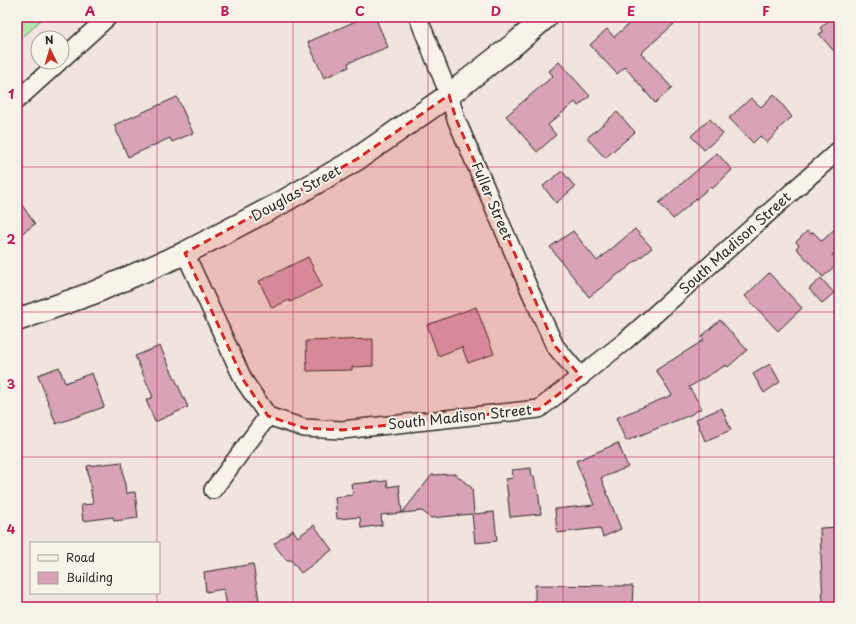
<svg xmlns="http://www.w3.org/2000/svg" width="856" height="624" viewBox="0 0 856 624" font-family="'Playpen Sans',sans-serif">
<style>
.green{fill:#b0e7aa;stroke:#6e896a}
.building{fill:#d9a2b6;stroke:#2b2b2b}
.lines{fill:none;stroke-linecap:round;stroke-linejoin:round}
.street-casing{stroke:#2b2b2b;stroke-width:20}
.secondary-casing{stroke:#2b2b2b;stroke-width:25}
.street{stroke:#f7f3e8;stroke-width:17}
.secondary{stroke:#f7f3e8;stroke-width:22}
.marked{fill:#d62828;fill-opacity:0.2;stroke:#d62828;stroke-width:3;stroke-dasharray:8 5;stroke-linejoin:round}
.grid{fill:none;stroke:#c2185b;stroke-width:1;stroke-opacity:0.55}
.labels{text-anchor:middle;stroke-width:4;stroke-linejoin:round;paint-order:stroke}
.street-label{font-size:14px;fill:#2b2b2b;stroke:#f7f3e8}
.neatline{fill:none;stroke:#c2185b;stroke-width:1.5}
.grid-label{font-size:13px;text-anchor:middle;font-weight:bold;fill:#c2185b}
</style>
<rect width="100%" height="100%" fill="#f1e3de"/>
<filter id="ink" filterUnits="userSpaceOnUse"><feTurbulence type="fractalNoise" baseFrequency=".025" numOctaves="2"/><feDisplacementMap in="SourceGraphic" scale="8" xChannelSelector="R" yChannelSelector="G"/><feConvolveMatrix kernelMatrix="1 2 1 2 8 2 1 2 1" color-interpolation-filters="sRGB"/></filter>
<g filter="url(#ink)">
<polygon class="green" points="17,17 44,17 17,43"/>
<g class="building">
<polygon points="365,17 375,17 388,47 348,63 349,67 324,78 308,42"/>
<polygon points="637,17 682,17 641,53 672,88 655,103 625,67 617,74 590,45 607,29 614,37"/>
<polygon points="833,17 839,17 839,57 819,34 823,32 820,28"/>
<polygon points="559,62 590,96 578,106 575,102 548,125 556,135 537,152 506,116 553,76 549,71"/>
<polygon points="774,94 792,117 778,129 779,130 767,143 760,136 753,143 729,118 751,98 761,107"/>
<polygon points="177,97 193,133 172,142 170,138 128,157 114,125"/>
<polygon points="617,112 635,132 605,158 587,138"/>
<polygon points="710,119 723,134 704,150 691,136"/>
<polygon points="717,153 732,170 712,189 710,187 673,219 659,203"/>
<polygon points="562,171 575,187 556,203 543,186"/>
<polygon points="17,198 35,224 17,237"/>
<polygon points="839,225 839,249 832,255 839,262 823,277 796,248 799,245 796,242 807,231 811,234 813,232 822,241"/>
<polygon points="635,229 652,248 621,273 621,272 589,297 550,247 573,231 597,261"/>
<polygon points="308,257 322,286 290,302 289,300 272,308 259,281"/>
<polygon points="769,273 802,308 778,331 745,296"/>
<polygon points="821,278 834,293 822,303 809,289"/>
<polygon points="476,307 494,354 468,363 462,347 438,356 427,325"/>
<polygon points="720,320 747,350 728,367 726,365 689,387 702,408 690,415 626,441 616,418 672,395 656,370 704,340 701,337"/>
<polygon points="373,339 373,366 352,367 352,370 307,371 306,341"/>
<polygon points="160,346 188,407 155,422 146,400 153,397 135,356"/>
<polygon points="770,364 780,382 764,393 753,374"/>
<polygon points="59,367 65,383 92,373 104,407 56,424 38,375"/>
<polygon points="722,408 731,430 705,441 696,419"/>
<polygon points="618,443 628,467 601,478 621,529 603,537 600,528 557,533 555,509 594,505 576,461"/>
<polygon points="122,462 126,493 135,492 138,518 114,521 113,517 83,521 81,505 93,504 87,466"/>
<polygon points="531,468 532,476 534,476 536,488 538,490 541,514 510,517 506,479 513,478 512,470"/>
<polygon points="455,474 472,488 474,514 494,512 497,541 475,543 472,514 431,518 422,511 402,513 432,475"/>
<polygon points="387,481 388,487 399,485 402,513 381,515 382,525 361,528 360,517 337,519 335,497 353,495 351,484"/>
<polygon points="314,525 332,550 301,573 291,560 286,560 274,544 293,530 298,537"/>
<polygon points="839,527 839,607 823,607 820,528"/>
<polygon points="253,564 259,600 244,603 245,607 227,607 224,589 206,592 204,572"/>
<polygon points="535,585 633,586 632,607 535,607"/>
</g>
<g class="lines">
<g class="street-casing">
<g id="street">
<polyline points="418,17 449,95 456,119 530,291 555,346 581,377"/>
<polyline points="62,59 108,17"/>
<polyline points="17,100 59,62"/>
<polyline points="185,253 244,381 268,416 304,428 342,430 539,409 624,342 839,150"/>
<polyline points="213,490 268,416"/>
</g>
</g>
<g class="secondary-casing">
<polyline id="secondary" points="17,320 93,293 185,253 279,204 357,159 449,95 517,42 546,17"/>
</g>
<use href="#street" class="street"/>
<use href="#secondary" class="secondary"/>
</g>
</g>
<path class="marked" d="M 449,95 L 456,119 L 555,346 L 581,377 L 539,409 L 342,430 L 304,428 L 268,416 L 244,381 L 185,253 L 357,159 Z"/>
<path class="grid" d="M 157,17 L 157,543M 293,17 L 293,607M 428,17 L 428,607M 563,17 L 563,607M 699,17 L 699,607M 17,167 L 839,167M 17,312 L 839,312M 17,457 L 839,457M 157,593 L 157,607"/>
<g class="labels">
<g class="street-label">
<text transform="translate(296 193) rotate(-29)" y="5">Douglas Street</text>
<text transform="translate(492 201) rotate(67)" y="5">Fuller Street</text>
<text transform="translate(735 243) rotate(-42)" y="5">South Madison Street</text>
<text transform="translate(460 417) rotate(-6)" y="5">South Madison Street</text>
</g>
</g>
<rect width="856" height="624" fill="none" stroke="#f7f3e8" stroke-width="44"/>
<rect x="30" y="542" width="130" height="52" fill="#f7f3e8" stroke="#a5a39c"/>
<rect x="38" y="555" width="20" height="6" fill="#f7f3e8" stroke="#a5a39c"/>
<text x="66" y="562" font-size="12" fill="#2b2b2b">Road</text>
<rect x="38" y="572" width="20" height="12" fill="#d9a2b6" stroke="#a5a39c"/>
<text x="66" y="582" font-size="12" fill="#2b2b2b">Building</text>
<g transform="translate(50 50) rotate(355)"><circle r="19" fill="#f7f3e8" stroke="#a5a39c"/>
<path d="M0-3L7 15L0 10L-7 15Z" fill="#c8321e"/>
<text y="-6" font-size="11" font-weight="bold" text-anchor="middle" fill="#2b2b2b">N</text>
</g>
<rect x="22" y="22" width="812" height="580" class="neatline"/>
<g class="grid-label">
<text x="90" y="16">A</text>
<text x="225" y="16">B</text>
<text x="360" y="16">C</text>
<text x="496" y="16">D</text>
<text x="631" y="16">E</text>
<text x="766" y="16">F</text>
<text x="11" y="99">1</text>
<text x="11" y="244">2</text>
<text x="11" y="389">3</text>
<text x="11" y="534">4</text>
</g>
</svg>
